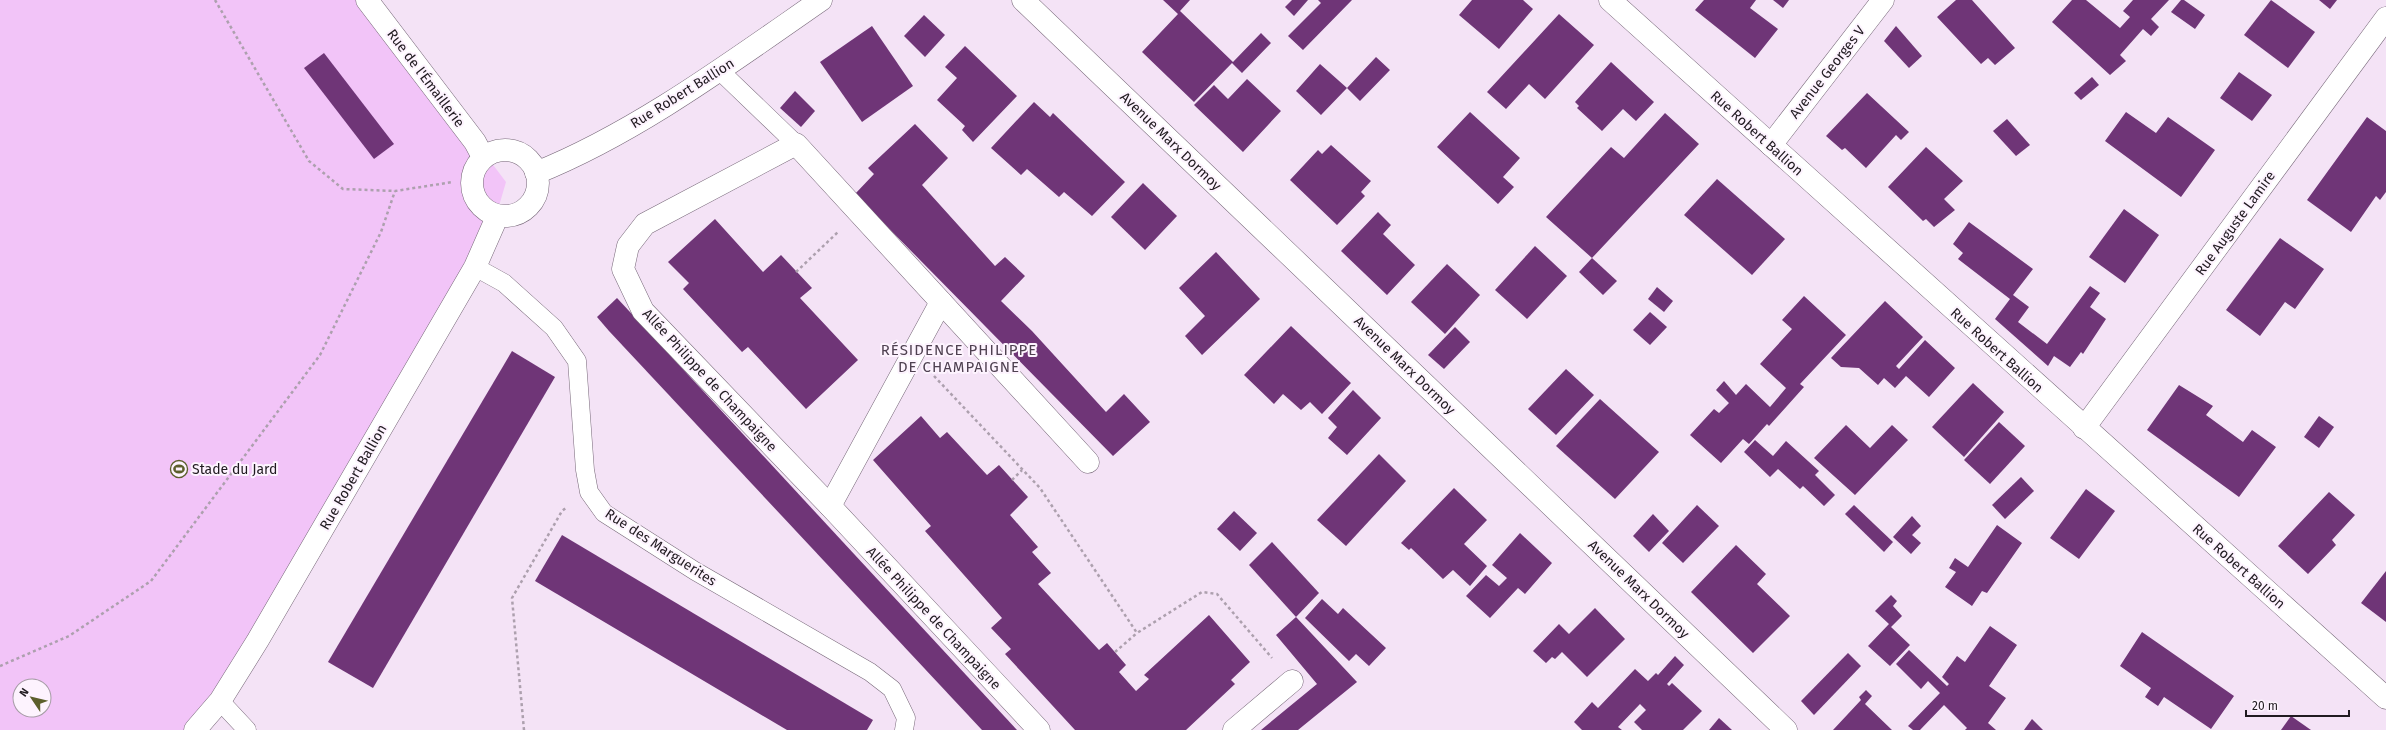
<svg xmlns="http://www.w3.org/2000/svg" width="2386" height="730" viewBox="0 0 2386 730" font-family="'Fira Sans',sans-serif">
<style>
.green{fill:#f2c4f8;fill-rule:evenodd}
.building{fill:#6f3577}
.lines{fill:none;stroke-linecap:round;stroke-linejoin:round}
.lane-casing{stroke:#776879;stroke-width:19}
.street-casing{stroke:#776879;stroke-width:23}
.path{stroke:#ada0ae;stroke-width:2.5;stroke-dasharray:3 3;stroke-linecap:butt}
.lane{stroke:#fff;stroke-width:18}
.street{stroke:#fff;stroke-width:22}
.labels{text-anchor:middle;stroke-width:4;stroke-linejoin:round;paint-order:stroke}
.street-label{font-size:14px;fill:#201a20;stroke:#fdf3fe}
.poi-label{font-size:14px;fill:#201a20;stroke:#fdf3fe;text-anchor:start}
.neighbourhood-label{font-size:15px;letter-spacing:1px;fill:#4f4151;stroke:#fdf3fe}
</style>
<rect width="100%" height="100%" fill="#f4e3f6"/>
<path class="green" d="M 0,0 L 369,0 L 506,182 L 492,230 L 195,730 L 0,730 ZM 20,686 L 44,686 L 44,710 L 20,710 Z"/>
<g class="building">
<polygon points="1163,0 1190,0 1180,11 1233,62 1261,33 1271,43 1242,73 1232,63 1194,102 1142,52 1178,14"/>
<polygon points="1292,0 1308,0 1294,16 1285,7"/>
<polygon points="1318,0 1352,0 1303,50 1288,36 1321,3"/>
<polygon points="1472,0 1523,0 1533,9 1499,49 1459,15"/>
<polygon points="1704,0 1756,0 1750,8 1778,29 1755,58 1695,10"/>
<polygon points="1773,0 1789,0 1783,8"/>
<polygon points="1956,0 1972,0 2015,48 1995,65 1988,58 1981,64 1937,17"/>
<polygon points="2072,0 2086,0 2120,28 2130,17 2123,11 2133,0 2169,0 2151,19 2159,27 2151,36 2143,29 2120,55 2126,61 2110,75 2052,22"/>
<polygon points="2181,0 2184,0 2205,15 2195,29 2171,12"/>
<polygon points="2271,0 2315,32 2288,68 2244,35"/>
<polygon points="2319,0 2337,0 2330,9"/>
<polygon points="1559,14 1594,45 1545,99 1529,84 1506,109 1487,92"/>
<polygon points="924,15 945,35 925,57 904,36"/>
<polygon points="872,26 913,86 862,122 820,62"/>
<polygon points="1896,26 1922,56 1909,68 1884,41"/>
<polygon points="965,46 1017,96 973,142 962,130 965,126 937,100 957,78 945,67"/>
<polygon points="324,53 394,144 374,159 304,68"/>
<polygon points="1376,57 1390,70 1360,101 1347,88 1321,115 1296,91 1320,64 1347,88"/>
<polygon points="1611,62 1654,102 1636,121 1623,109 1602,131 1577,108 1579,106 1575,102"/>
<polygon points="2239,72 2272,95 2252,121 2220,98"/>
<polygon points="2092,77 2099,85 2081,100 2074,93"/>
<polygon points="1247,79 1281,111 1243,152 1194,105 1214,85 1228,99"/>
<polygon points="795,91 815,111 801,127 780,108"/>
<polygon points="1867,93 1909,132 1901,140 1896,135 1866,168 1845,148 1842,150 1826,136"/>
<polygon points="1034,102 1050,117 1053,113 1125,182 1092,216 1064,192 1059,197 1027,169 1021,175 991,148"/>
<polygon points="1470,112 1520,158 1503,177 1514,187 1498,204 1437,147"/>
<polygon points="2126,112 2156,133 2168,117 2215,150 2181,197 2105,141"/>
<polygon points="1665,113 1699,144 1592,258 1546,217 1611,147 1624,158"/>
<polygon points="2367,117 2386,131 2386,192 2380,200 2376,196 2351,232 2307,200"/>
<polygon points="2007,119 2030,145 2016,156 1993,131"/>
<polygon points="915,124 948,158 922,185 995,266 1005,257 1025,276 1001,301 1032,331 1106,412 1124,394 1150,422 1113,456 855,194 874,174 868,168"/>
<polygon points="1331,145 1371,181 1361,192 1365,196 1337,225 1290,180 1318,150 1322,154"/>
<polygon points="1926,147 1963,181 1944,199 1955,210 1934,227 1926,219 1923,221 1888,187"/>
<polygon points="1717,179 1785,239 1752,275 1684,215"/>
<polygon points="1143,183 1177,216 1145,250 1111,217"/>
<polygon points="2124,209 2159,235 2125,283 2089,257"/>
<polygon points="1378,212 1391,225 1383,234 1415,265 1387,295 1341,251"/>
<polygon points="715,219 763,272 781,255 812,288 800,298 858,360 806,409 748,347 742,352 683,289 689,283 668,262"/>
<polygon points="1969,222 2033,269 2013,295 2029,307 2018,322 2047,344 2090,286 2100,293 2090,307 2106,319 2083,354 2081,352 2070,367 2054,356 2048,366 1995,319 2010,299 1958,259 1963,253 1953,244"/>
<polygon points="2280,238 2324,269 2295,309 2285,302 2260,336 2226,310"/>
<polygon points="1535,246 1567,276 1527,319 1495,290"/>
<polygon points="1216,252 1260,299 1202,355 1185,336 1205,316 1179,288"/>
<polygon points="1592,258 1617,281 1603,295 1579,272"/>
<polygon points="1447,264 1480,295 1445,334 1411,302"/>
<polygon points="1657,287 1673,301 1664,312 1648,299"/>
<polygon points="1804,296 1846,335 1800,384 1804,387 1769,426 1767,424 1749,444 1743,439 1721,463 1690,435 1714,409 1719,413 1729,403 1716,390 1724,381 1736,395 1746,384 1770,407 1786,388 1760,364 1792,329 1782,320"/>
<polygon points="617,298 630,312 1017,730 982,730 609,331 597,317"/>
<polygon points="1885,301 1923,337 1896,366 1899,369 1925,340 1955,368 1929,397 1906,376 1895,388 1884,378 1878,385 1859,368 1841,367 1831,358"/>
<polygon points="1650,312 1667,327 1650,345 1633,330"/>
<polygon points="1291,326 1351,383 1322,414 1310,402 1301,410 1283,394 1274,404 1244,375"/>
<polygon points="1455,327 1470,342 1444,369 1428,355"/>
<polygon points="512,351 555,377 373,688 328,662"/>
<polygon points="1566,369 1594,395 1556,435 1528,409"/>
<polygon points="1973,383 2004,412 1964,457 1932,427"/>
<polygon points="2179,385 2213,406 2206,415 2243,442 2252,430 2276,447 2239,497 2147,430"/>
<polygon points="1353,390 1381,418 1347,455 1328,438 1337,427 1328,418"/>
<polygon points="1600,399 1659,452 1615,499 1556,446"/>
<polygon points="921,416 940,438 947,432 987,475 999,465 1028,497 1010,515 1038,547 1032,552 1051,573 1038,584 1099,650 1107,643 1126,665 1119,672 1136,691 1149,679 1144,675 1209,615 1250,662 1231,680 1235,684 1186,730 1075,730 1005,654 1011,649 991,628 1002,618 925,531 931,526 873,460"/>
<polygon points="2319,416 2334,427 2319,448 2304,437"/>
<polygon points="1999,422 2025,446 1990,484 1964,460"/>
<polygon points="1846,425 1870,448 1892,425 1908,440 1855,495 1814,458"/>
<polygon points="1755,440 1773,456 1786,441 1819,471 1815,475 1835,495 1824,506 1803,486 1800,489 1778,469 1770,477 1744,452"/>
<polygon points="1379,454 1406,481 1346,546 1317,520"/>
<polygon points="2021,477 2034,491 2005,519 1992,505"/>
<polygon points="1454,488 1487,520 1464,544 1487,566 1470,586 1453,570 1443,579 1411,548 1409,550 1401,543"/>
<polygon points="2086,489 2115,511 2079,559 2050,538"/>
<polygon points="2329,492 2355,515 2332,540 2336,545 2308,574 2278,546"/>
<polygon points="1697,505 1719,526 1683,563 1662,543"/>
<polygon points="1854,505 1893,542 1884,552 1845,514"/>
<polygon points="1234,511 1257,533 1240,551 1217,529"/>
<polygon points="1653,514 1669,531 1649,552 1633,536"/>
<polygon points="1912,516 1921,526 1912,535 1921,543 1911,554 1893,537"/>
<polygon points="1997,525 2022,543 1987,593 1982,591 1972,606 1945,587 1956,572 1949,568 1955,558 1968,567"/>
<polygon points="1520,533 1552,563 1525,594 1518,588 1490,618 1466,596 1486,575 1499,586 1507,578 1492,565"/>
<polygon points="562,535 873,720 867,730 787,730 535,581"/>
<polygon points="1272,542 1319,593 1296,617 1249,565"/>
<polygon points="1736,545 1766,574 1757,584 1790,616 1753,653 1691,592"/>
<polygon points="2386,571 2386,622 2361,603"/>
<polygon points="1891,595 1897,601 1893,606 1902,616 1891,627 1910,645 1890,666 1868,646 1889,624 1875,611"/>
<polygon points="1322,599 1338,614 1343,608 1386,648 1369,666 1356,654 1349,661 1305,618"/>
<polygon points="1595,608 1625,639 1587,677 1562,652 1555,659 1552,657 1546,663 1533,651 1559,624 1569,634"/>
<polygon points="1296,617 1357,682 1298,730 1261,730 1317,684 1276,635"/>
<polygon points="1990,626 2017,645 1989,686 2006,698 1988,723 1996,730 1965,730 1967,728 1944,705 1920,730 1913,730 1908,726 1940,693 1928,681 1921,689 1896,664 1909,650 1947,686 1949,684 1942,677 1957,656 1965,662"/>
<polygon points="2142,632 2234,696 2211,729 2164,697 2158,706 2145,697 2151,688 2120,666"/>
<polygon points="1848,653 1861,666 1814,715 1801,701"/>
<polygon points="1675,656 1684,665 1667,684 1669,686 1672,683 1702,711 1683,730 1642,730 1634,722 1646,710 1640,704 1618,727 1622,730 1582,730 1574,722 1592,702 1598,708 1635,669 1648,681 1656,673 1658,675"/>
<polygon points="1866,690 1872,696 1865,704 1892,730 1833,730 1861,700 1859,697"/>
<polygon points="2291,716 2311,730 2281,730"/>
<polygon points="1719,718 1732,730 1709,730"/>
<polygon points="2032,719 2043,730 2024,730"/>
</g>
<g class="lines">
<g class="lane-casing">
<g id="lane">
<polyline points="720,71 796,144"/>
<polyline points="475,267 504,283 554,328 577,361 585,470 589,492 604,513 695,571 870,672 892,689 906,718 904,730"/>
<polyline points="220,701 247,730"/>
</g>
</g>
<g class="street-casing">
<g id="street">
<polyline points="367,0 475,142 483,157"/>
<polyline points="1023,0 1786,730"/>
<polyline points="1610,0 2386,698"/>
<polyline points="1771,145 1883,0"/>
<circle cx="505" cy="183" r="33"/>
<path d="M 536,173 C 636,133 733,61 821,0"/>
<polyline points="2084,428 2386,18"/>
<polyline points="830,506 941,302"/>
<polyline points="195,730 220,701 258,640 475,267 497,217"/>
<polyline points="1039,730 830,506 643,311 623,269 628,246 645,224 796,144 1088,462"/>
<polyline points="1234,730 1292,681"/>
</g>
</g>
<g class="path">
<polyline points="215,0 309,161 343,189 395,191 453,182"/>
<polyline points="796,272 838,232"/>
<polyline points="934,376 1040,488 1137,633 1202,592 1217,594 1272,658"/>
<polyline points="1012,480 1022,470"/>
<polyline points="1115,652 1137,633"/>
<polyline points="0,666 69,636 151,581 320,355 381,232 395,191"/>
<polyline points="524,730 512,598 562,511 567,507"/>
</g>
<use href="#lane" class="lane"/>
<use href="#street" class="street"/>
</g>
<defs>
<g id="stadium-ring" transform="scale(0.9)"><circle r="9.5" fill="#fdf3fe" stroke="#5c5f2c" stroke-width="1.5"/><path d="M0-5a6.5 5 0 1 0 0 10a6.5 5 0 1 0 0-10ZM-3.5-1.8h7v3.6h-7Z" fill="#5c5f2c"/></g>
</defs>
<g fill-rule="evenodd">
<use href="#stadium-ring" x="179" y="469"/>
</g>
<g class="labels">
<g class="street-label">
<text transform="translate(1827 72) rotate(-52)" y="5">Avenue Georges V</text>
<text transform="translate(426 78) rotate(53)" y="5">Rue de l'Émaillerie</text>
<text transform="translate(682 93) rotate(-32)" y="5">Rue Robert Ballion</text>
<text transform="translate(1757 133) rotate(42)" y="5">Rue Robert Ballion</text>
<text transform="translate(1171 141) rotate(44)" y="5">Avenue Marx Dormoy</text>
<text transform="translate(2235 223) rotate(-54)" y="5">Rue Auguste Lamire</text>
<text transform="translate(1997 350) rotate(42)" y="5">Rue Robert Ballion</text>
<text transform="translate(1405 365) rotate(44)" y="5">Avenue Marx Dormoy</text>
<text transform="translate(710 380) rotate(47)" y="5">Allée Philippe de Champaigne</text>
<text transform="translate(353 477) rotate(-60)" y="5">Rue Robert Ballion</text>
<text transform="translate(661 547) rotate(33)" y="5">Rue des Marguerites</text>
<text transform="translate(2239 566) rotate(42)" y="5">Rue Robert Ballion</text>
<text transform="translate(1639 589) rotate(44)" y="5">Avenue Marx Dormoy</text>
<text transform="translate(934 618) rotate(47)" y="5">Allée Philippe de Champaigne</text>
</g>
<g class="poi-label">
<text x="192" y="474">Stade du Jard</text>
</g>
<g class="neighbourhood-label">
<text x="959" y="355">RÉSIDENCE PHILIPPE<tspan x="959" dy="17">DE CHAMPAIGNE</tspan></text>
</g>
</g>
<g transform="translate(32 698) rotate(305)"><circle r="19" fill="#fdf3fe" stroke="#a59ca5"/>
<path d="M0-3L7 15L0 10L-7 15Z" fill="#5c5f2c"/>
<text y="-6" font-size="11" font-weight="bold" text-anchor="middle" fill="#201a20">N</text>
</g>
<path d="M2246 710v6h103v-6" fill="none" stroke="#201a20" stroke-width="2"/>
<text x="2252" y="710" font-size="12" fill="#201a20" stroke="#fdf3fe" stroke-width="3" paint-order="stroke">20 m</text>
</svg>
